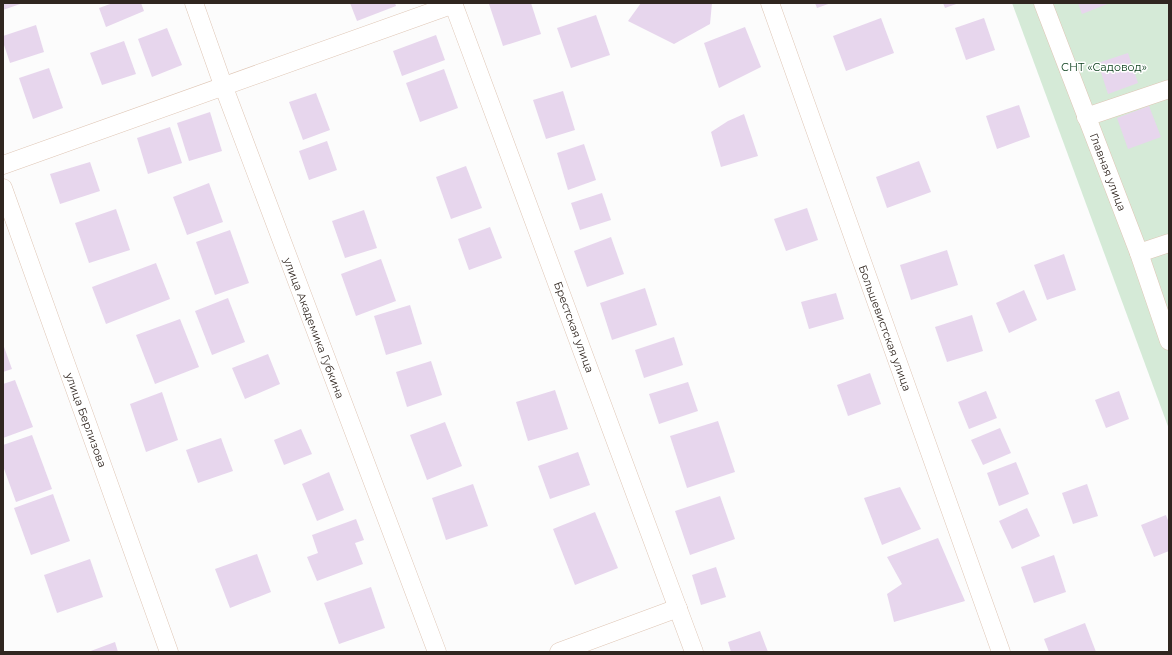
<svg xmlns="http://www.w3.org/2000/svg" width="1172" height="655" viewBox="0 0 1172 655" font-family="Montserrat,sans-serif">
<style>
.green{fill:#d5ead7}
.building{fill:#e7d6ed}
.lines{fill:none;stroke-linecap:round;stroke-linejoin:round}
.minor-casing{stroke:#dfc6b5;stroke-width:19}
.minor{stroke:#fff;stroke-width:18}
.labels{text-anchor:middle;stroke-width:3;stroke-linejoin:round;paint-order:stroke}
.park-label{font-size:11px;fill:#053a16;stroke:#fff}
.street-label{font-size:11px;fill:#302620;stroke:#fff}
</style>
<rect width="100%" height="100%" fill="#fcfcfc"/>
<polygon class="green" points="1012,3 1169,3 1169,429"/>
<g class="building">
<polygon points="3,3 23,3 3,10"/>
<polygon points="113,3 141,3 144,11 106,27 99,8"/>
<polygon points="350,3 395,3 396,6 357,21"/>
<polygon points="492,3 531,3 541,34 503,46 489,4"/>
<polygon points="641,3 712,3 710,24 674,44 628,21"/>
<polygon points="815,3 831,3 817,8"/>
<polygon points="943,3 959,3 945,8"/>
<polygon points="1078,3 1110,3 1082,14"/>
<polygon points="596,15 610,55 571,68 557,28"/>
<polygon points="881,18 894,53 846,71 833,36"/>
<polygon points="984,18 995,50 966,60 955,28"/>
<polygon points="36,25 44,52 10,63 3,42 3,36"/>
<polygon points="745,27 761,67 719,88 704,43"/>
<polygon points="167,28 182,65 152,77 138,39"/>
<polygon points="436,35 445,60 402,76 393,51"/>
<polygon points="124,41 136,74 102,85 90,53"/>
<polygon points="1128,53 1138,83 1108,94 1098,63"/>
<polygon points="49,68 63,108 33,119 19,78"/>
<polygon points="444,69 458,108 420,122 406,83"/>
<polygon points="563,91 575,130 546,139 533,100"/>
<polygon points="316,93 330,130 303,140 289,102"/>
<polygon points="1019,105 1030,137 997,149 986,116"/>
<polygon points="1149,106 1161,137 1128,149 1117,118"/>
<polygon points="210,112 222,151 189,161 177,123"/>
<polygon points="744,114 758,156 721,167 711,132 728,121"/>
<polygon points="170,127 182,163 148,174 137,138"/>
<polygon points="327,141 337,170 309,180 299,151"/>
<polygon points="584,144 596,180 568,190 557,153"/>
<polygon points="919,161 931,192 887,208 876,177"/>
<polygon points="90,162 100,191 60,204 50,174"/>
<polygon points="466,166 482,208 451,219 436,177"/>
<polygon points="209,183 223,222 187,235 173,197"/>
<polygon points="602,193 611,220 580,230 571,203"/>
<polygon points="807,208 818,240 786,251 774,219"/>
<polygon points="116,209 130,250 89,263 75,223"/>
<polygon points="364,210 377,248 345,258 332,221"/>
<polygon points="490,227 502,258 469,270 458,239"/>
<polygon points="230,230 249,283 215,295 196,242"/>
<polygon points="611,237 624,274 587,287 574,251"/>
<polygon points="947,250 958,285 911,300 900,265"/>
<polygon points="1064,254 1076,290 1047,300 1034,265"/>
<polygon points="381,259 396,301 356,316 341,274"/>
<polygon points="156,263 170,299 106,324 92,287"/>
<polygon points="645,288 657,325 612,340 600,303"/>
<polygon points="1024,290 1037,320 1009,333 996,303"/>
<polygon points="836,293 844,319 809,329 801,302"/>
<polygon points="228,298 245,342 212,355 195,311"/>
<polygon points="410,305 422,344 386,355 374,316"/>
<polygon points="972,315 983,351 947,362 935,327"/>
<polygon points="180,319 199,367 155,384 136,335"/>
<polygon points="674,337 683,365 644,378 635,350"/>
<polygon points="3,344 12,369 3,372"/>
<polygon points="268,354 280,384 245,399 232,368"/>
<polygon points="431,361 442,395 407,407 396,372"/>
<polygon points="870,373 881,404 848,416 837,385"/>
<polygon points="15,380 33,427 3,438 3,384"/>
<polygon points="688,382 698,411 659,424 649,394"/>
<polygon points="555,390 568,429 528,441 516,402"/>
<polygon points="986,391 997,418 969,429 958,402"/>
<polygon points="1119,391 1129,419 1106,428 1095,400"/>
<polygon points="162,392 178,440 146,452 130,404"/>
<polygon points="718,421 735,472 687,488 670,436"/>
<polygon points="445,422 462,466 427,480 410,435"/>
<polygon points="1000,428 1011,453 983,465 971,440"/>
<polygon points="301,429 312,454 284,465 274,440"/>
<polygon points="32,435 52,489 16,502 3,466 3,445"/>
<polygon points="221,438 233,471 198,483 186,450"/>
<polygon points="578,452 590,485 550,499 538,466"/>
<polygon points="1016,462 1029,494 999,506 987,473"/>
<polygon points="329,472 344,510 317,521 302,484"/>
<polygon points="473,484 488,526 446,540 432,498"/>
<polygon points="1087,484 1098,516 1073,524 1062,493"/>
<polygon points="900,487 921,529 882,545 864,498"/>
<polygon points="53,494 70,541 31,555 14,508"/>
<polygon points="720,496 735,539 690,555 675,511"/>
<polygon points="1027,508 1040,536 1012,549 999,521"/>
<polygon points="595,512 618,568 575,585 553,529"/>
<polygon points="1166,515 1169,523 1169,551 1154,557 1141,525"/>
<polygon points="356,519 364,540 355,543 363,564 317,581 307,557 318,553 312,535"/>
<polygon points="938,538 965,601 894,622 887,594 902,584 887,557"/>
<polygon points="257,554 271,592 230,608 215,569"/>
<polygon points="1054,555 1066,592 1034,603 1021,567"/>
<polygon points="90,559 103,597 57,613 44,575"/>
<polygon points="716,567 726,597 701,605 692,575"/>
<polygon points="371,587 385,628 339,644 324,603"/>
<polygon points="1085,623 1096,652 1049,652 1044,639"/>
<polygon points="760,631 768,652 731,652 728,642"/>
<polygon points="115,642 118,652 88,652"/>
</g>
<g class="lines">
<g class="minor-casing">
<g id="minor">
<polyline points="194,3 223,85 437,652"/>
<polyline points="453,3 694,652"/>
<polyline points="770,3 1001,652"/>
<polyline points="1043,3 1139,253 1169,341"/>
<polyline points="1086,117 1169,89"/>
<polyline points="3,165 454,4"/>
<polyline points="3,188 169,652"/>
<polyline points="1139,253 1169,243"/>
<polyline points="559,652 678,608"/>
</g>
</g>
<use href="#minor" class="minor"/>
</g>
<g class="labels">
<g class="park-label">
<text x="1104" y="71">СНТ «Садовод»</text>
</g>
<g class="street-label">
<text transform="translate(1108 172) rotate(69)" y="4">Главная улица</text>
<text transform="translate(574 327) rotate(70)" y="4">Брестская улица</text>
<text transform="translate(314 328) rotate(69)" y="4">улица Академика Губкина</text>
<text transform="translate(885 328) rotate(70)" y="4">Большевистская улица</text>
<text transform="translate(86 420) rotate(70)" y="4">улица Берлизова</text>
</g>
</g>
<rect width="1172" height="655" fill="none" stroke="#302620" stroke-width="8"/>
</svg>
